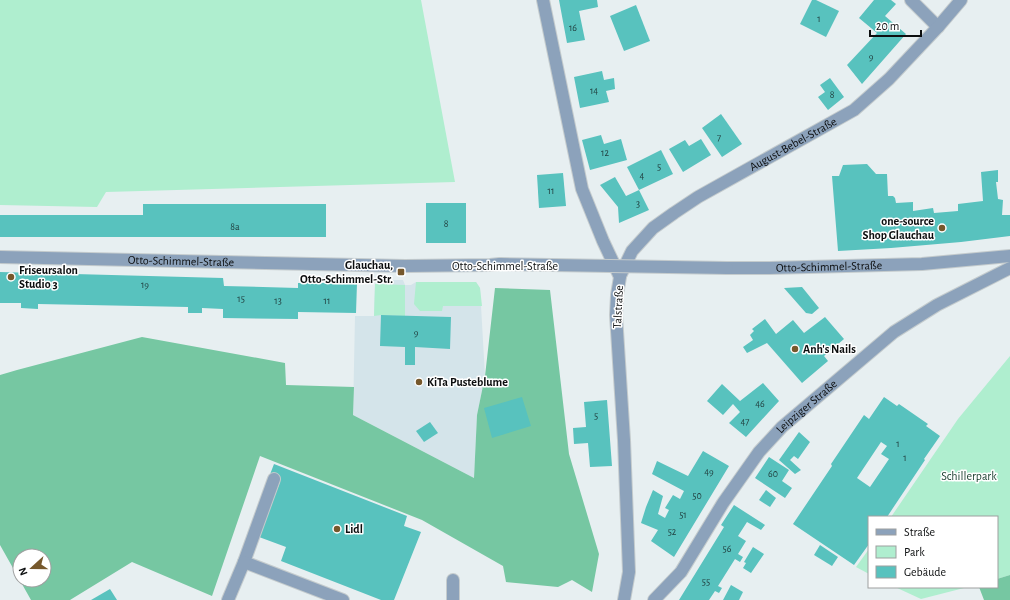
<svg xmlns="http://www.w3.org/2000/svg" width="1010" height="600" viewBox="0 0 1010 600" font-family="'Alegreya Sans',sans-serif">
<style>
.built{fill:#d4e4ea}
.green{fill:#afeecf}
.forest{fill:#76c7a2;fill-rule:evenodd}
.building{fill:#58c2be;fill-rule:evenodd}
.lines{fill:none;stroke-linecap:round;stroke-linejoin:round}
.minor-casing{stroke:#c4cbcd;stroke-width:14}
.minor{stroke:#8ca2bb;stroke-width:12}
.minor-bridge-casing{stroke:#c4cbcd;stroke-width:14;stroke-linecap:butt}
.minor-bridge{stroke:#8ca2bb;stroke-width:12}
.poi-dot{fill:#76582c;stroke:#fff;stroke-width:1.5}
.labels{text-anchor:middle;stroke-width:3;stroke-linejoin:round;paint-order:stroke}
.number-label{font-size:10px;fill:#1f3b3b}
.street-label{font-size:12px;fill:#0c0e0f;stroke:#fff}
.poi-label{font-size:12px;font-weight:bold;fill:#0c0e0f;stroke:#fff;text-anchor:start}
.park-label{font-size:12px;fill:#183d2d;stroke:#fff}
</style>
<rect width="100%" height="100%" fill="#e7eff1"/>
<polygon class="built" points="380,280 403,280 405,285 411,285 416,282 476,282 480,288 485,376 477,415 474,478 353,415 355,316 374,316 375,284"/>
<g class="green">
<polygon points="0,0 421,0 455,182 106,192 97,207 0,205"/>
<polygon points="416,282 476,282 480,288 482,306 443,306 442,311 420,311 414,304"/>
<polygon points="375,284 405,285 405,316 381,315 374,316"/>
<polygon points="1010,356 1010,575 997,579 997,517 891,517 958,419"/>
<polygon points="869,549 869,574 856,567"/>
<polygon points="895,587 968,587 921,599"/>
</g>
<g class="forest">
<path d="M 495,288 L 550,290 L 569,454 L 599,554 L 592,592 L 572,580 L 558,587 L 506,582 L 503,566 L 422,520 L 260,456 L 212,596 L 132,562 L 70,600 L 31,600 L 0,545 L 0,375 L 17,370 L 142,337 L 285,363 L 286,385 L 354,387 L 353,415 L 474,478 L 477,415 L 485,376 ZM 20,556 L 44,556 L 44,580 L 20,580 Z"/>
<polygon points="1010,575 1010,600 984,600 979,587 997,587 997,579"/>
</g>
<g class="building">
<polygon points="559,0 597,0 598,7 579,11 585,40 567,43"/>
<polygon points="812,0 816,0 839,11 826,37 800,24"/>
<polygon points="874,0 891,0 896,4 885,16 906,34 862,84 847,65 877,33 859,18"/>
<polygon points="636,5 650,41 624,51 610,16"/>
<polygon points="602,71 604,80 614,78 615,89 606,91 609,102 580,108 574,77"/>
<polygon points="830,78 844,97 828,110 818,97 825,92 820,85"/>
<polygon points="721,114 742,144 722,157 702,128"/>
<polygon points="601,135 604,144 621,139 627,160 590,170 582,140"/>
<polygon points="701,139 711,155 683,172 669,149 685,140 689,146"/>
<polygon points="661,150 673,174 639,190 627,167"/>
<polygon points="867,164 876,174 887,174 888,196 893,196 895,198 896,203 913,202 913,211 933,208 934,213 958,211 958,204 983,201 981,172 998,170 998,182 996,182 998,199 1003,200 1002,215 1010,215 1010,236 961,242 891,248 838,251 832,176 839,176 843,165"/>
<polygon points="563,173 566,206 539,208 537,175"/>
<polygon points="615,177 626,196 639,190 649,210 619,223 618,207 600,185"/>
<rect x="426" y="203" width="40" height="40"/>
<polygon points="143,204 326,204 326,237 0,237 0,215 143,215"/>
<polygon points="0,272 223,278 224,286 298,288 298,283 357,283 356,313 298,312 298,319 223,318 223,309 202,308 202,313 188,313 188,307 38,304 38,309 21,308 21,303 0,303"/>
<polygon points="802,287 819,308 812,314 806,313 784,288"/>
<polygon points="381,315 451,317 450,349 415,347 415,365 405,365 405,347 380,346"/>
<polygon points="825,317 844,339 824,356 828,361 802,383 767,343 747,353 743,347 753,340 750,335 754,331 752,329 765,319 776,334 793,320 804,333"/>
<polygon points="763,383 779,401 746,437 729,423 740,412 733,404 723,415 707,401 722,384 740,401"/>
<polygon points="522,397 531,426 492,438 484,408"/>
<path d="M 884,397 L 897,406 L 899,404 L 928,424 L 926,426 L 940,436 L 924,459 L 925,460 L 887,517 L 869,517 L 869,544 L 854,565 L 793,524 L 832,466 L 831,464 L 864,415 L 869,419 ZM 881,442 L 887,446 L 881,454 L 889,459 L 870,487 L 857,478 Z"/>
<polygon points="607,400 612,466 590,467 588,443 574,444 573,428 586,427 584,402"/>
<polygon points="430,422 438,433 424,442 416,431"/>
<polygon points="799,432 810,442 798,459 794,456 790,460 801,470 795,474 779,460"/>
<polygon points="703,451 729,466 674,557 651,541 658,530 641,523 646,507 653,490 663,496 658,514 665,518 669,510 665,508 673,495 680,499 684,491 652,474 657,461 688,476"/>
<polygon points="769,457 789,470 782,481 792,488 785,498 755,478"/>
<polygon points="274,464 407,516 404,526 421,532 394,600 381,600 281,561 286,547 259,537 280,482 269,477"/>
<polygon points="766,490 776,498 770,507 759,500"/>
<polygon points="734,505 765,525 761,530 747,522 738,536 746,541 738,554 743,557 740,562 735,559 718,586 722,588 719,593 715,591 709,600 679,600 724,527 721,525"/>
<polygon points="820,545 838,557 832,566 814,555"/>
<polygon points="753,547 764,554 751,573 743,568 746,563 744,562"/>
<polygon points="731,585 743,592 739,600 723,600"/>
<polygon points="110,589 117,600 91,600"/>
</g>
<g class="lines">
<g class="minor-casing">
<g id="minor">
<polyline points="543,0 582,189 603,241 620,277 617,295 616,315 624,440 629,572 624,600"/>
<polyline points="911,0 938,27"/>
<path id="s1" d="M 0,257 L 405,266 L 490,265 L 500,264"/>
<path id="s2" d="M 727,268 L 769,268 L 922,264 L 1010,256"/>
<path id="s3" d="M 621,274 L 632,251 L 653,228 L 674,213 L 698,197 L 854,110 L 889,79 L 938,27 L 961,0"/>
<polyline points="274,479 244,562 343,600"/>
<polyline points="453,580 453,600"/>
<polyline points="228,600 244,562"/>
<path id="s4" d="M 654,600 L 681,572 L 723,503 L 759,452 L 782,427 L 894,332 L 937,305 L 1010,268"/>
</g>
</g>
<use href="#minor" class="minor"/>
<g class="minor-bridge-casing">
<polyline id="minor-bridge" points="500,264 727,268"/>
</g>
<use href="#minor-bridge" class="minor-bridge"/>
</g>
<g class="poi-dot">
<circle cx="942" cy="228" r="4"/>
<rect x="397" y="268" width="8" height="8" rx="2"/>
<circle cx="11" cy="277" r="4"/>
<circle cx="795" cy="349" r="4"/>
<circle cx="419" cy="382" r="4"/>
<circle cx="337" cy="529" r="4"/>
</g>
<g class="labels">
<g class="number-label">
<text x="819" y="22">1</text>
<text x="573" y="31">16</text>
<text x="871" y="60">9</text>
<text x="594" y="94">14</text>
<text x="832" y="98">8</text>
<text x="719" y="141">7</text>
<text x="605" y="156">12</text>
<text x="659" y="170">5</text>
<text x="642" y="179">4</text>
<text x="551" y="194">11</text>
<text x="638" y="207">3</text>
<text x="446" y="227">8</text>
<text x="235" y="230">8a</text>
<text x="145" y="288">19</text>
<text x="241" y="302">15</text>
<text x="278" y="304">13</text>
<text x="327" y="304">11</text>
<text x="416" y="336">9</text>
<text x="760" y="407">46</text>
<text x="596" y="419">5</text>
<text x="745" y="425">47</text>
<text x="898" y="447">1</text>
<text x="905" y="461">1</text>
<text x="709" y="475">49</text>
<text x="773" y="477">60</text>
<text x="697" y="499">50</text>
<text x="683" y="518">51</text>
<text x="672" y="535">52</text>
<text x="727" y="552">56</text>
<text x="706" y="585">55</text>
</g>
<g class="street-label">
<text dy="4" stroke="none"><textPath href="#s3" startOffset="220">August-Bebel-Straße</textPath></text>
<text dy="4" stroke="none"><textPath href="#s1" startOffset="181">Otto-Schimmel-Straße</textPath></text>
<text x="505" y="270">Otto-Schimmel-Straße</text>
<text dy="4" stroke="none"><textPath href="#s2" startOffset="102">Otto-Schimmel-Straße</textPath></text>
<text transform="translate(618 307) rotate(-87)" y="4">Talstraße</text>
<text dy="4" stroke="none"><textPath href="#s4" startOffset="248">Leipziger Straße</textPath></text>
</g>
<g class="poi-label">
<text x="934" y="225" text-anchor="end">one-source<tspan x="934" dy="14">Shop Glauchau</tspan></text>
<text x="393" y="269" text-anchor="end">Glauchau,<tspan x="393" dy="14">Otto-Schimmel-Str.</tspan></text>
<text x="19" y="274">Friseursalon<tspan x="19" dy="14">Studio 3</tspan></text>
<text x="803" y="353">Anh's Nails</text>
<text x="427" y="386">KiTa Pusteblume</text>
<text x="345" y="533">Lidl</text>
</g>
<g class="park-label">
<text x="969" y="480">Schillerpark</text>
</g>
</g>
<rect x="868" y="516" width="130" height="72" fill="#ffffff" stroke="#9e9f9f"/>
<rect x="876" y="529" width="20" height="6" fill="#8ca2bb" stroke="#9e9f9f"/>
<text x="904" y="536" font-size="12" fill="#0c0e0f">Straße</text>
<rect x="876" y="546" width="20" height="12" fill="#afeecf" stroke="#9e9f9f"/>
<text x="904" y="556" font-size="12" fill="#0c0e0f">Park</text>
<rect x="876" y="566" width="20" height="12" fill="#58c2be" stroke="#9e9f9f"/>
<text x="904" y="576" font-size="12" fill="#0c0e0f">Gebäude</text>
<g transform="translate(32 568) rotate(249)"><circle r="19" fill="#ffffff" stroke="#9e9f9f"/>
<path d="M0-3L7 15L0 10L-7 15Z" fill="#76582c"/>
<text y="-6" font-size="11" font-weight="bold" text-anchor="middle" fill="#0c0e0f">N</text>
</g>
<path d="M870 30v6h51v-6" fill="none" stroke="#0c0e0f" stroke-width="2"/>
<text x="876" y="30" font-size="12" fill="#0c0e0f" stroke="#ffffff" stroke-width="3" paint-order="stroke">20 m</text>
</svg>
